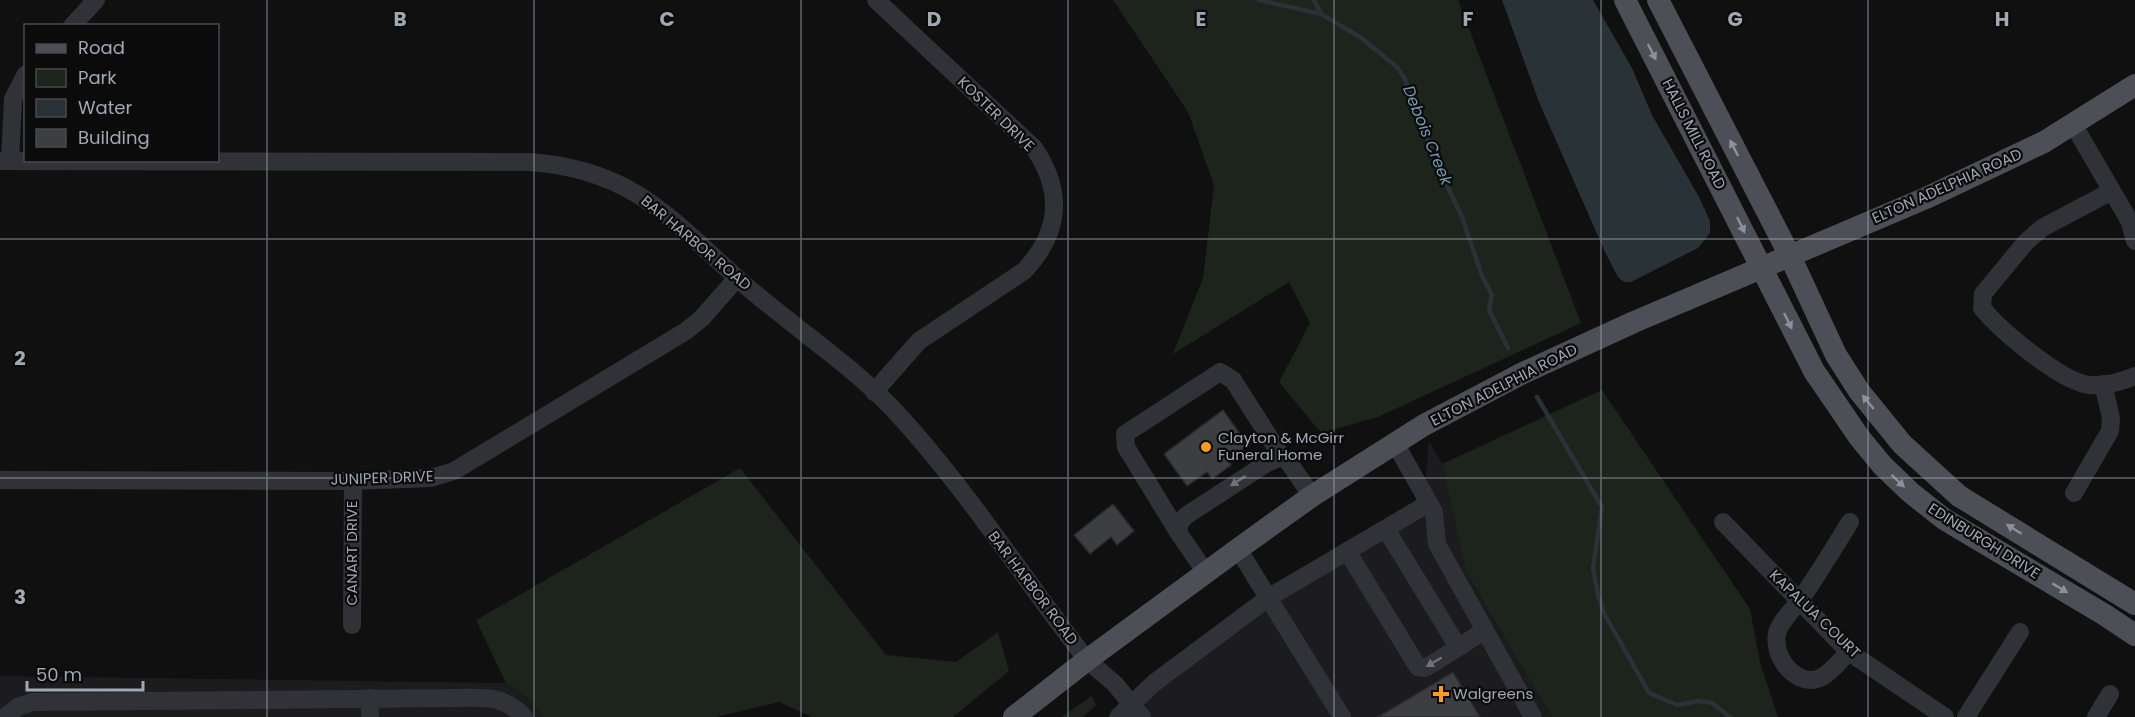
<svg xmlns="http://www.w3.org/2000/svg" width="2135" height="717" viewBox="0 0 2135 717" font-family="Poppins,sans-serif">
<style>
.built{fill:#1c1c1e}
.green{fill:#1c241c}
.water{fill:#283237}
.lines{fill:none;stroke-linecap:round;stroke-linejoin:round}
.stream{stroke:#283237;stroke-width:4.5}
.building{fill:#3c3e41;stroke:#2a2a2d;stroke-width:1.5}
.minor{stroke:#313237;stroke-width:18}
.major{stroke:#4c4f56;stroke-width:22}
.oneway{fill:#8b929c}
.oneway2{fill:#6e737b}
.grid{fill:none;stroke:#a0a8b3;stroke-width:1.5;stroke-opacity:0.55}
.poi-dot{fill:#fc9c1d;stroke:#0b0b0c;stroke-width:2}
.labels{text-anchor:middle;stroke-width:4.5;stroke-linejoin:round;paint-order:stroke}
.street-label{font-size:15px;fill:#a0a8b3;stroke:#0b0b0c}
.poi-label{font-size:15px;fill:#a0a8b3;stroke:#0b0b0c;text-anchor:start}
.water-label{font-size:16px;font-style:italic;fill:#749ab1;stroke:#0b0b0c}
.grid-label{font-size:20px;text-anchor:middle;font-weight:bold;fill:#a0a8b3;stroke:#0b0b0c;stroke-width:4.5;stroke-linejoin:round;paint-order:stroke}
</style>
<rect width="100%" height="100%" fill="#101011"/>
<g class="built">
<polygon points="1429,441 1442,464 1466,572 1552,717 1141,717 1133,705 1268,598 1423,507"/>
<polygon points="0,676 506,683 529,698 543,717 0,717"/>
</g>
<g class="green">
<polygon points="1113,0 1458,0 1581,323 1378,417 1321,433 1279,382 1310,323 1289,282 1173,354 1203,278 1214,185 1188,112"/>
<polygon points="1602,390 1750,609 1760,662 1778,717 1552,717 1466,572 1442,464"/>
<polygon points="740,468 886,655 956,662 998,632 1009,671 953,717 812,717 779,702 716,717 543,717 529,698 506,683 476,620"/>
<polygon points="1092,696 1096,705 1083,717 1061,717"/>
</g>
<polygon class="water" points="1502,0 1593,0 1632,68 1652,115 1699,197 1710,221 1710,233 1698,248 1631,282 1624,282 1618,277 1605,252 1539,102"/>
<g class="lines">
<g class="stream">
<polyline points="1259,0 1321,14 1360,37 1397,67 1405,79 1437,164 1462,217 1482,276 1492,295 1489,310 1508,348"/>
<polyline points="1314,0 1321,14"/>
<polyline points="1537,397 1602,507 1593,568 1598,595 1604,613 1649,693 1677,705 1698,701 1712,703 1730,717"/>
</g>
</g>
<g class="building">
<polygon points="1223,410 1248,445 1228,460 1231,465 1212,479 1207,472 1187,486 1164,454"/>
<polygon points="1113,504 1134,531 1117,545 1111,537 1090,554 1074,535"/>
<polygon points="1453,672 1480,717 1378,717"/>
</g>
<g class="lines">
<g class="minor">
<polyline points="72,26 96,0"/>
<polyline points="2073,124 2130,222 2135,241"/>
<path d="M 0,161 L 529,162 C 630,169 667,215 737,278 C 787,323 846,360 893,409 C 965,486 1022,577 1087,660 L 1115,684 L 1142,717"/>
<polyline points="10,161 13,99 26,74"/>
<path d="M 2112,191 L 2042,228 L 2025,243 L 1983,294 L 1982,308 C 2000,330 2062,383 2090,385 C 2106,386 2121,382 2135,376"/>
<path d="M 874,392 L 919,341 L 1024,271 C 1060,233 1064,192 1034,148 L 876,0"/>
<polyline points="1395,443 1434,512 1437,544 1533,717"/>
<polyline points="0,480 353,481 431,478 454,471 686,331 702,318 737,278"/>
<polyline points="2074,493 2110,431 2111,418 2103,384"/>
<polyline points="1723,522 1849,652 1945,717"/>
<polyline points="1386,529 1458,647"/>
<polyline points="1178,532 1126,447 1125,434 1220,372 1233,380 1282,457"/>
<polyline points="1238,549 1342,717"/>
<polyline points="1347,551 1418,667 1424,668 1432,664 1484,631"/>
<polyline points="1206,573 1178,532 1180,522 1187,515 1267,463 1282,457 1287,460 1312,496"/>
<polyline points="352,625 353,481"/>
<path d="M 1849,652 C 1835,665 1822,687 1801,678 C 1784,670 1774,651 1777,633 C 1780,621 1794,609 1801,599 C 1818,574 1834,548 1850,522"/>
<polyline points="370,698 370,717"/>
<path d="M 5,717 L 18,707 L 32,702 L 455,698 C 484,698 502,694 524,717"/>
<polyline points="1118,717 1154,683 1268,598 1429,503"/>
<polyline points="1966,717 2020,632"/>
<polyline points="2096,717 2110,694"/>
</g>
<g class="major">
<polyline points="1625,0 1814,371 1859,437 1882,465 1910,492 1944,519 2105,615 2135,635"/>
<polyline points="1658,0 1790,256 1836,355 1859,391 1902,444 1959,496 2135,604"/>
<polyline points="1014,717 1087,660 1238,549 1312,496 1424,425 1523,373 1634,322 1926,198 2044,142 2135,85"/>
</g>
</g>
<defs><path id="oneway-solid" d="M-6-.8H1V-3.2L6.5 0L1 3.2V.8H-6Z" transform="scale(1.5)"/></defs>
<g class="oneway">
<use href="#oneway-solid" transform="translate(1652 52) rotate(63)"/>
<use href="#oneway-solid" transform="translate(1734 148) rotate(-117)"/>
<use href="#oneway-solid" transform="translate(1741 225) rotate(64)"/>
<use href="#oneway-solid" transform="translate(1788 321) rotate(64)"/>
<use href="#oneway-solid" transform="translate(1868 402) rotate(-129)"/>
<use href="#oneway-solid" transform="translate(1898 481) rotate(44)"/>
<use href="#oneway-solid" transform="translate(2014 529) rotate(-148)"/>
<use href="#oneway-solid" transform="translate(2060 588) rotate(31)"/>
</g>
<g class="oneway2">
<use href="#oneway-solid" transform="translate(1238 481) rotate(147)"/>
<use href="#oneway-solid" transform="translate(1434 662) rotate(150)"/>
</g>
<path class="grid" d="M 267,0 L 267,717M 534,0 L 534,717M 801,0 L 801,717M 1068,0 L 1068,717M 1334,0 L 1334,717M 1601,0 L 1601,717M 1868,0 L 1868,717M 0,239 L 2135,239M 0,478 L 2135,478"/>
<g class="poi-dot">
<circle cx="1206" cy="447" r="6"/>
<path d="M1438 685h6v6h6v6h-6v6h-6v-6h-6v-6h6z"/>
</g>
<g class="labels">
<g class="street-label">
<text transform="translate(996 114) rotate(44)" y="5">KOSTER DRIVE</text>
<text transform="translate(1694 134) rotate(63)" y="5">HALLS MILL ROAD</text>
<text transform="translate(1947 186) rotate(-24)" y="5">ELTON ADELPHIA ROAD</text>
<text transform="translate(696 243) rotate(40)" y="5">BAR HARBOR ROAD</text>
<text transform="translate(1504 385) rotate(-27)" y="5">ELTON ADELPHIA ROAD</text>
<text transform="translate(382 478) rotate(-2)" y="5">JUNIPER DRIVE</text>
<text transform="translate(1984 541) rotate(32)" y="5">EDINBURGH DRIVE</text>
<text transform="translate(352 553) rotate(-90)" y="5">CANART DRIVE</text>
<text transform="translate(1033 588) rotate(53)" y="5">BAR HARBOR ROAD</text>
<text transform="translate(1815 614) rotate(44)" y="5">KAPALUA COURT</text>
</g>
<g class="poi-label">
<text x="1218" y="443">Clayton &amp; McGirr<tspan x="1218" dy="17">Funeral Home</tspan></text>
<text x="1453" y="699">Walgreens</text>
</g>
<g class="water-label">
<text transform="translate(1428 135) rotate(68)" y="6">Debois Creek</text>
</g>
</g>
<g class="grid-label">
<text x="400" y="26">B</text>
<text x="667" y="26">C</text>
<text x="934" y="26">D</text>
<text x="1201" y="26">E</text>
<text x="1468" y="26">F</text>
<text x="1735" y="26">G</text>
<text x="2002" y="26">H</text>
<text x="20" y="365">2</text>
<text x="20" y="604">3</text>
</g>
<rect x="24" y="24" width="195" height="138" fill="#0b0b0c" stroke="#474a4f" stroke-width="1.5"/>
<rect x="36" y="44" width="30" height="9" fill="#4c4f56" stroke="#474a4f" stroke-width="1.5"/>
<text x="78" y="54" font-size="18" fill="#a0a8b3">Road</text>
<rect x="36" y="69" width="30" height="18" fill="#1c241c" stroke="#474a4f" stroke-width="1.5"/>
<text x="78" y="84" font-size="18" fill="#a0a8b3">Park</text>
<rect x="36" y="99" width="30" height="18" fill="#283237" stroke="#474a4f" stroke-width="1.5"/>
<text x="78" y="114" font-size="18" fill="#a0a8b3">Water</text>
<rect x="36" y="129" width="30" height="18" fill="#3c3e41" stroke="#474a4f" stroke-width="1.5"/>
<text x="78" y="144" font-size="18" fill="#a0a8b3">Building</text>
<path d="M27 681v9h116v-9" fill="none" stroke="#a0a8b3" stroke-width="3"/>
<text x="36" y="681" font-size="18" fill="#a0a8b3" stroke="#0b0b0c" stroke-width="4.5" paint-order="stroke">50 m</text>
</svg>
